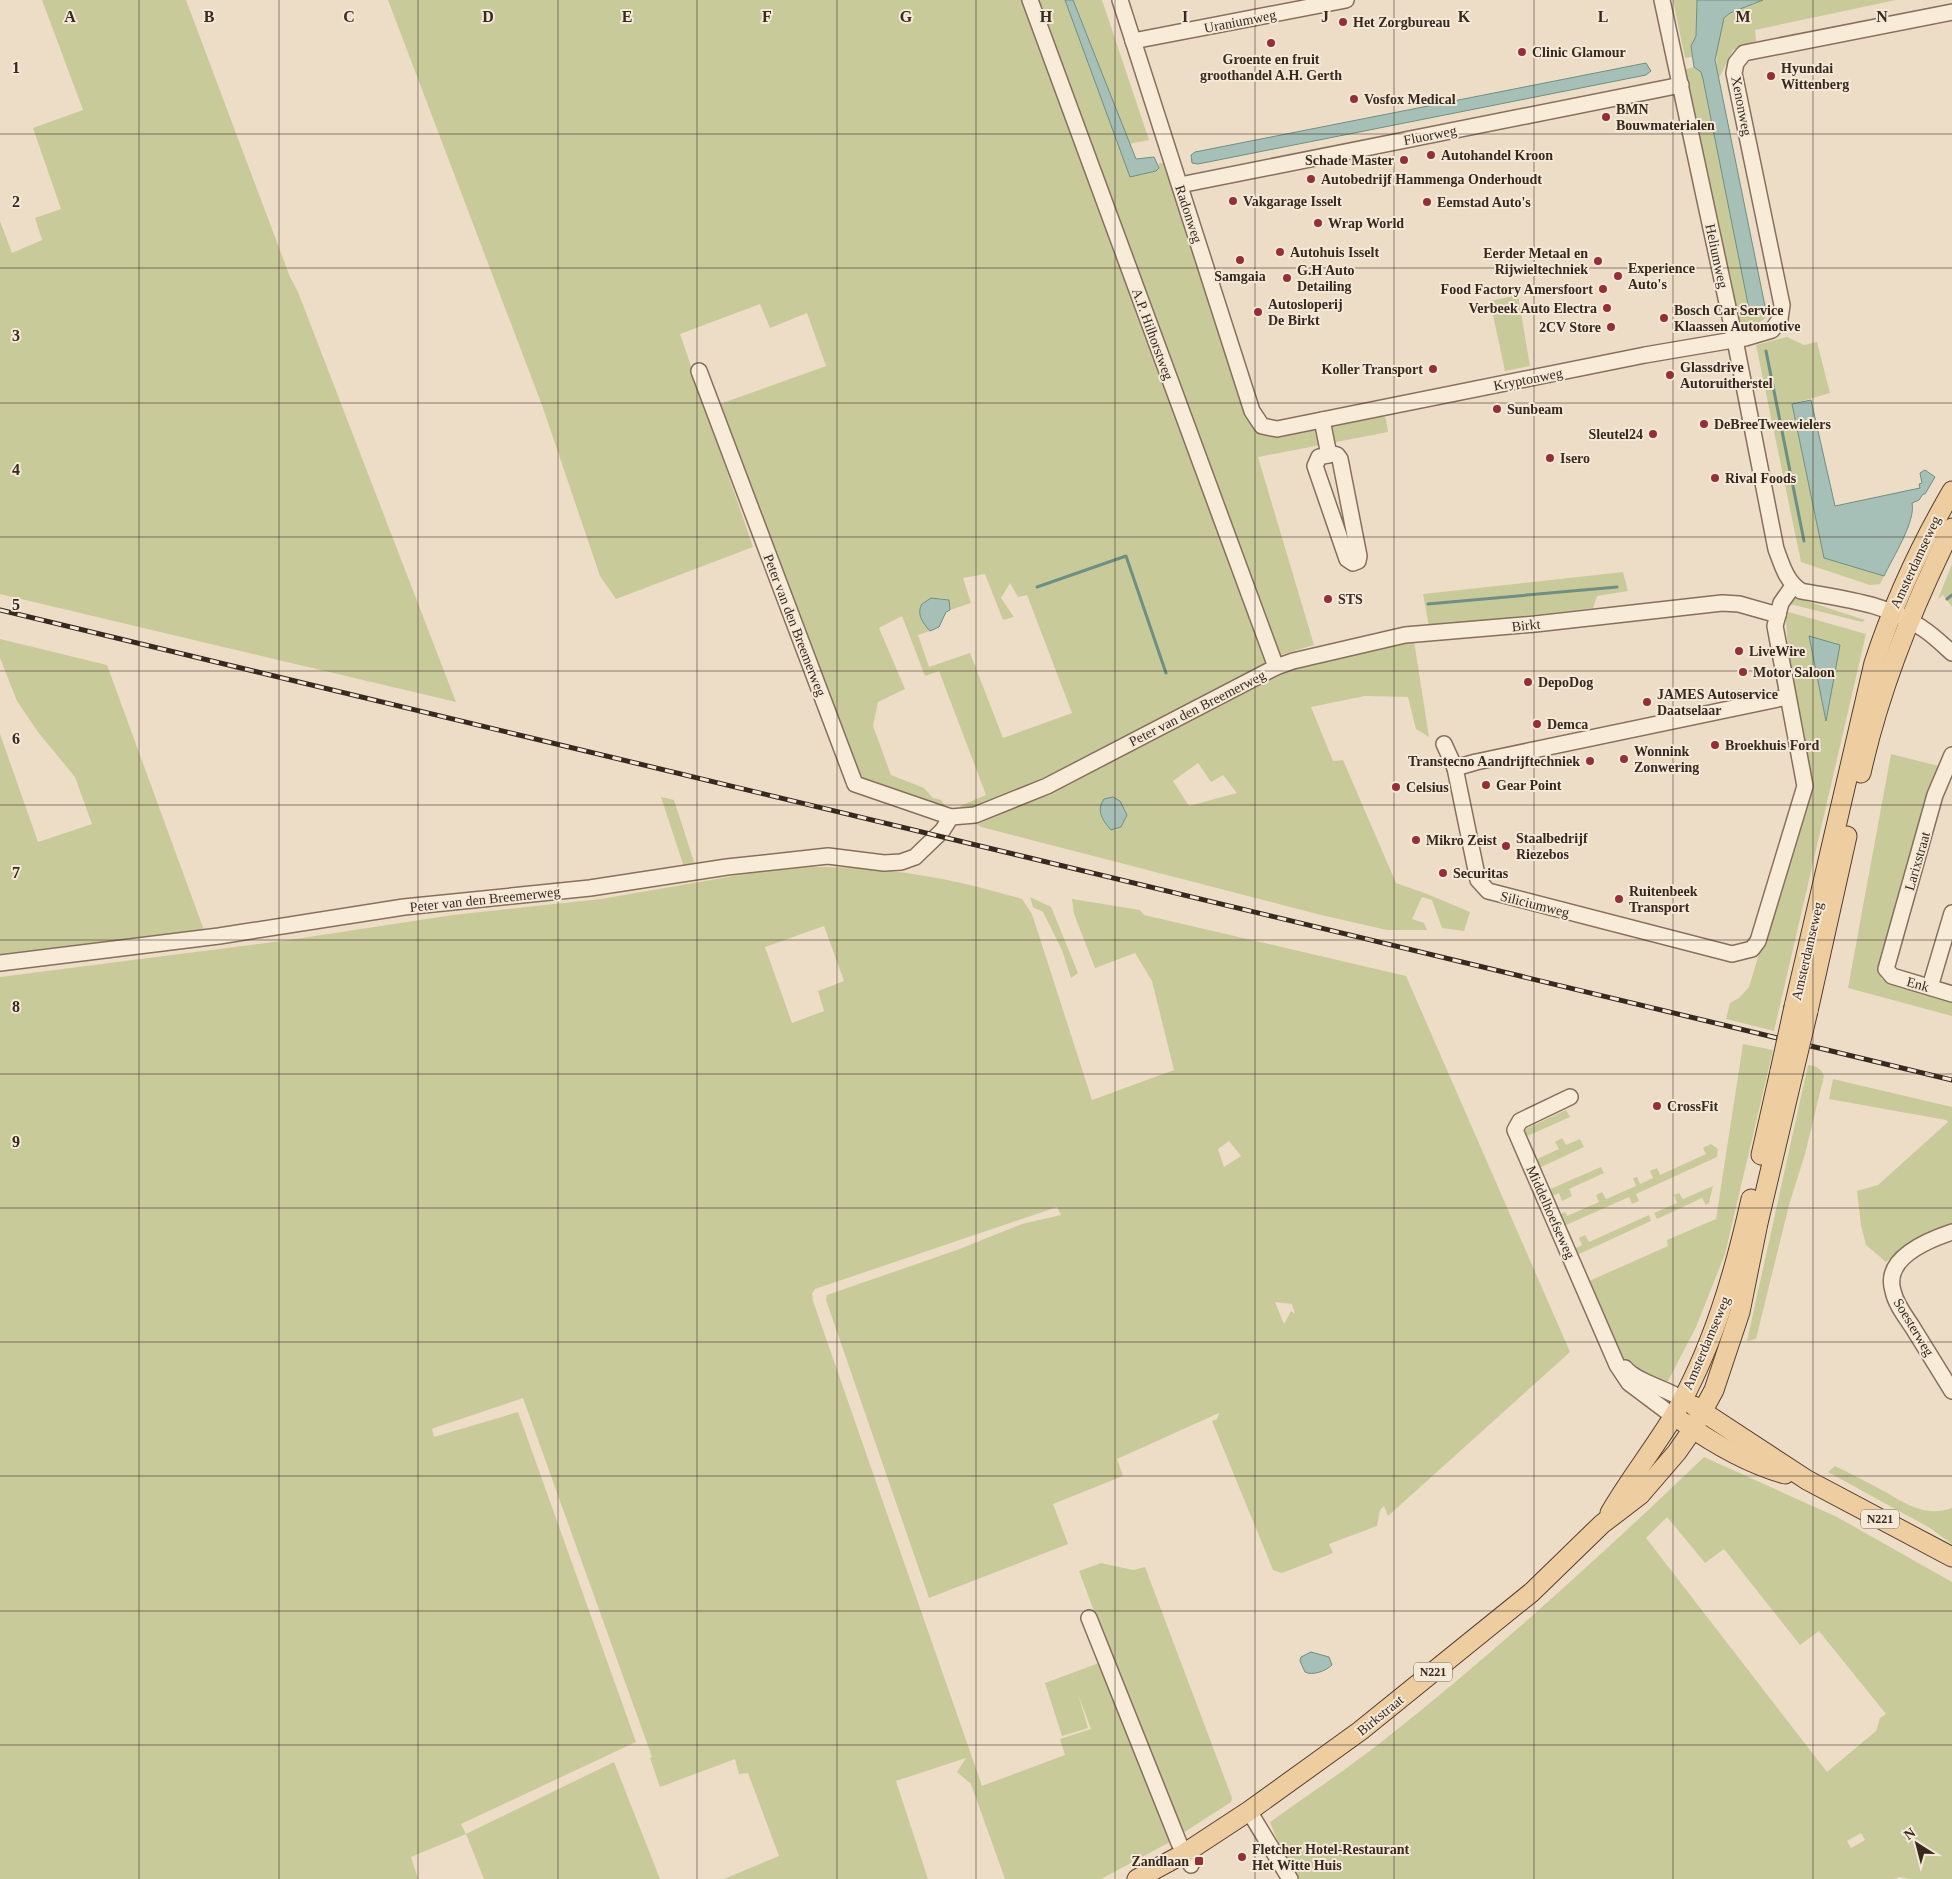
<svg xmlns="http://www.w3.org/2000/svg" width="1952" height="1879" viewBox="0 0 1952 1879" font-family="Georgia,serif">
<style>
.green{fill:#c9ca9a;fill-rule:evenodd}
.water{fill:#a7c0b7;stroke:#6e8f83}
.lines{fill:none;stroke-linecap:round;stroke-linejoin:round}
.stream{stroke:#6e8f83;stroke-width:3}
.minor-casing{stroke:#876f5d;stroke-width:18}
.major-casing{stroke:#553e30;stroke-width:21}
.minor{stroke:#f8ecd9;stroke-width:15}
.major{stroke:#eecea0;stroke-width:19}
.rail-casing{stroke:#382920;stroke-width:5}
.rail{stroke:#f4e8d6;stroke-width:3;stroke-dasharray:9;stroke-linecap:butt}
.major-bridge-casing{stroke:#553e30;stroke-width:21;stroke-linecap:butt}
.major-bridge{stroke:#eecea0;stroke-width:19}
.grid{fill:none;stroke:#382920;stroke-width:1;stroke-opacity:0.55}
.poi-dot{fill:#942f39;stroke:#f4e8d6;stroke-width:2}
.labels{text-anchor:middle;stroke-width:4;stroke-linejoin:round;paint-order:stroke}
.shield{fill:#f4e8d6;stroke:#706257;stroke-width:1}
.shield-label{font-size:12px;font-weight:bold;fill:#382920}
.street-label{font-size:14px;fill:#382920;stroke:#f4e8d6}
.poi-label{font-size:14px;font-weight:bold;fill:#382920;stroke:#f4e8d6;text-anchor:start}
.grid-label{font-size:16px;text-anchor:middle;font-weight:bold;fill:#382920;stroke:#f4e8d6;stroke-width:4;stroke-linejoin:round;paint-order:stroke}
</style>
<rect width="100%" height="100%" fill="#edddc6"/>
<g class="green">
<polygon points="42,0 186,0 290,277 298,292 456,702 0,594 0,221 12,253 42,240 35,218 61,209 33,128 83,110"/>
<path d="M 388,0 L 1024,0 L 1115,256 L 1123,260 L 1267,659 L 1265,665 L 1221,690 L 1213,691 L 1047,776 L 977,807 L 964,810 L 960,806 L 986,795 L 939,671 L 925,676 L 902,616 L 879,628 L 905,689 L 878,702 L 873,726 L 891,775 L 924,788 L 933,798 L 941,800 L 947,809 L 860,780 L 801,626 L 720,404 L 826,366 L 807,313 L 770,328 L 760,304 L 680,334 L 753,547 L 616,599 L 600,576 L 543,408 ZM 985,574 L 1003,620 L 1014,617 L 1001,598 L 1010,583 L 1018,597 L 1027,595 L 1072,713 L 1003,738 L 970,653 L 929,667 L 918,635 L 930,631 C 910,609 922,593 949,600 L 950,610 L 971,603 L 963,578 Z"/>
<polygon points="1031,0 1065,0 1130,176 1159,168 1159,163 1168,163 1256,428 1262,434 1272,434 1382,413 1386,419 1388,432 1258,457 1314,645 1277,656"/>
<polygon points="1073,0 1102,0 1149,140 1129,144"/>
<polygon points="1673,0 1697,0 1696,37 1691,46 1692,57 1685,58"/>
<path d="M 1763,0 L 1896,0 L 1755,30 L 1756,41 L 1733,50 L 1718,80 C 1715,65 1715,22 1730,13 C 1740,6 1752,4 1763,0 Z"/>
<path d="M 1694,67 L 1701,72 L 1703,79 L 1749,309 L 1767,316 C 1759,325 1752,327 1739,326 L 1718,220 L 1683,70 Z"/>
<polygon points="1518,295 1530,366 1505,371 1490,301"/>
<polygon points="1787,337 1804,345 1817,342 1830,393 1792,404 1824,558 1884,576 1880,584 1870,585 1801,562 1756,345"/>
<polygon points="1952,564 1952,607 1943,595 1938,599"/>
<polygon points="1623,572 1628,591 1597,596 1593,608 1429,627 1423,594"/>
<polygon points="1794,597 1865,620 1862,622 1790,604"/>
<path d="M 1785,611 L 1866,634 L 1774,1031 L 1726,1019 L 1730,1003 L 1739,998 L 1749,987 L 1809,786 L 1790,671 ZM 1809,636 L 1828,704 L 1826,720 Z"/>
<polygon points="0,639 107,665 205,933 0,957 0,734 38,842 92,824 75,777 38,732 17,701 0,658"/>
<path d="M 1414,641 L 1429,737 L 1416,729 L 1408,697 L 1365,696 L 1311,707 L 1333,761 L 1343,760 L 1396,883 L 1427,894 L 1470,912 L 1464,931 L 1442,928 L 1432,900 L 1422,897 L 1412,919 L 1424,923 L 1427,930 L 1387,930 L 1321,915 L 981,827 L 974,822 L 1017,805 L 1279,674 C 1322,658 1369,646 1414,641 ZM 1198,763 L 1211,782 L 1223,775 L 1237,793 L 1189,806 L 1173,781 ZM 1113,797 L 1124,808 L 1127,815 L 1123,822 L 1116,830 L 1111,830 L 1100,811 L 1104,799 Z"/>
<polygon points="1891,754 1939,766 1880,957 1881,979 1952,999 1952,1016 1848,988"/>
<polygon points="661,797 674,800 695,865 684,867"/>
<path d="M 812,867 C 888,866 950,878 1022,899 L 1032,914 L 1092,1100 L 1174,1070 L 1152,981 L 1135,953 L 1095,968 L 1074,914 L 1072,899 L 1140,910 L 1144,915 L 1406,976 L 1570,1352 L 1388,1516 L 1384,1506 L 1380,1510 L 1377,1526 L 1329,1544 L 1333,1553 L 1282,1573 L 1273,1570 L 1212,1421 L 1217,1419 L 1219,1413 L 1117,1459 L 1123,1476 L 1053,1504 L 1068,1544 L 929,1598 L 826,1300 L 827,1295 L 957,1250 L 1022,1224 L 1061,1215 L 1057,1207 L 815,1289 L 812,1294 L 813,1301 L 982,1786 L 1065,1755 L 1060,1739 L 1091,1729 L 1078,1694 L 1088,1728 L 1062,1736 L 1045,1683 L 1099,1663 L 1106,1677 L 1170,1842 L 1101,1879 L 1005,1879 L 971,1784 L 957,1772 L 966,1758 L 896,1781 L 928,1879 L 724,1879 L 779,1856 L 748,1773 L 739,1774 L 735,1759 L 660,1787 L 650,1758 L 652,1757 L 523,1398 L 437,1427 L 432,1429 L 434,1437 L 518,1412 L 636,1742 L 461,1824 L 466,1834 L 614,1762 L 660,1879 L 484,1879 L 466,1834 L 411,1857 L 418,1879 L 0,1879 L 0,977 L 289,940 L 453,915 L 601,899 L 757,872 ZM 824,926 L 844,981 L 818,991 L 824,1011 L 792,1023 L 765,947 ZM 1229,1141 L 1241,1156 L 1224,1167 L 1218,1149 ZM 1275,1302 L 1292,1304 L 1295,1314 L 1291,1311 L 1284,1324 Z"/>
<polygon points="1030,897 1051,907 1078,973 1071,978 1062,950 1043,912 1033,907"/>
<polygon points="1743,1044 1773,1050 1725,1254 1696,1327 1668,1381 1665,1382 1624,1364 1587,1282 1668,1246 1667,1240 1716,1219"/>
<path d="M 1808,1065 C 1816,1066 1821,1068 1824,1076 L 1805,1154 L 1789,1205 L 1756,1339 L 1747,1341 Z"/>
<polygon points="1833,1079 1952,1107 1952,1228 1908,1246 1886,1262 1866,1245 1861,1225 1857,1191 1878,1185 1948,1122 1946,1120 1829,1099"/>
<polygon points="1566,1110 1570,1117 1523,1138 1526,1129"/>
<polygon points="1562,1138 1566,1145 1580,1139 1584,1147 1539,1168 1535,1160 1559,1149 1555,1142"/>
<polygon points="1711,1144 1718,1149 1717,1157 1636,1194 1639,1201 1632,1204 1629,1197 1564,1226 1559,1215 1565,1212 1567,1216 1599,1202 1596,1195 1602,1192 1606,1199 1636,1186 1633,1178 1637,1177 1640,1184 1653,1178 1650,1171 1657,1168 1660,1175 1706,1154 1703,1148"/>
<polygon points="1601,1167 1604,1173 1569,1189 1572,1196 1562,1201 1559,1193 1551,1197 1548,1190"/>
<polygon points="1713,1186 1709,1203 1706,1205 1702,1198 1657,1219 1654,1213 1677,1203 1674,1195 1679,1193 1683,1199"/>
<polygon points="1649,1215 1651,1221 1577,1255 1574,1249 1582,1245 1579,1238 1585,1235 1589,1242"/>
<path d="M 1704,1457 L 1837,1517 L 1952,1582 L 1952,1879 L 1910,1879 L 1899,1877 L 1895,1879 L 1293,1879 L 1270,1822 C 1308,1795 1347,1769 1384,1740 C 1496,1651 1601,1556 1704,1457 ZM 1667,1517 L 1705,1563 L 1724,1549 L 1800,1645 L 1819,1631 L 1886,1714 L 1880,1718 L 1876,1731 L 1827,1772 L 1646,1538 ZM 1861,1833 L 1865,1840 L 1851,1848 L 1847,1841 Z"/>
<path d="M 1835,1466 C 1850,1473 1865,1481 1880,1489 C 1904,1502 1923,1518 1952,1508 L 1952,1544 L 1930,1528 L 1828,1472 Z"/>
<polygon points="1101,1563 1133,1570 1145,1567 1232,1798 1231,1802 1180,1835 1154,1772 1079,1571"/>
</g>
<g class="water">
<polygon points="1065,0 1073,0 1136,159 1154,157 1159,168 1156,171 1130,177"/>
<polygon points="1697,0 1763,0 1730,13 1724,18 1715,60 1767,316 1749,309 1703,79 1701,72 1694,67 1691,46 1696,36"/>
<polygon points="1646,63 1651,71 1646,75 1198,164 1192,163 1191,155 1195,152"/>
<path d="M 1811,400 L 1835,506 L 1920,488 L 1919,484 L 1922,483 L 1920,473 L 1925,470 L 1935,477 L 1925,494 L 1923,494 L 1919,500 L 1912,503 C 1916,521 1893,557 1884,576 L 1824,558 L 1792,404 Z"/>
<path d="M 931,598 L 949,600 L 950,610 L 946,612 L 939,627 L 930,631 C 923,623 916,614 922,604 Z"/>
<polygon points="1809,636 1840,645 1826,721"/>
<path d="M 1113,797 L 1120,801 L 1127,815 L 1121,827 L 1111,830 C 1102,820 1096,810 1104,799 Z"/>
<path d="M 1311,1652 L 1329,1657 L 1332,1665 C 1326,1671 1312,1676 1305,1672 L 1300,1661 L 1301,1657 Z"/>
</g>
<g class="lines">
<g class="stream">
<polyline points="1766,351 1804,541"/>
<polyline points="1037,587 1126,556 1166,673"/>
<polyline points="1947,599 1952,595"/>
<polyline points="1428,604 1617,587"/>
</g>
<g class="minor-casing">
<g id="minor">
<polyline points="1030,0 1276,667"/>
<polyline points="1120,0 1252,411 1262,426 1277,429 1645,355 1745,338 1772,330 1780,319 1782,305 1734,73 1736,63 1744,53 1952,12"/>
<path d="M 1662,0 L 1735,340 L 1776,549 C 1782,565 1786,581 1801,591 C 1843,599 1886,603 1922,628 C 1933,635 1942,644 1952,653"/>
<polyline points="1133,41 1346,0"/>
<polyline points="1180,185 1681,85"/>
<polyline points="699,371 855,784 951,817"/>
<polyline points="1322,420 1329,455"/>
<polygon points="1333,454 1337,455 1340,459 1359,556 1358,561 1353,563 1347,559 1315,466 1319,457"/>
<polyline points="1787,697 1476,762 1455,768 1478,880 1488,891 1732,954 1752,949 1758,941 1805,786 1775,626 1781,603 1793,586"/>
<polyline points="1444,744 1455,768"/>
<polyline points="1952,755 1935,795 1886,969 1892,976 1952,994"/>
<polyline points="0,963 219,936 404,907 590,888 727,867 828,856 884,863 901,862 915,857 942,831 951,817 975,815 1047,786 1276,667 1293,661 1405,635 1535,624 1722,603 1739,604 1778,615"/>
<polyline points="1930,987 1952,913"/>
<polyline points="1570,1097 1520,1121 1515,1130 1617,1365 1629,1383 1673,1416"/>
<path d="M 1952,1232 C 1928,1240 1883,1258 1893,1291 C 1896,1305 1906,1317 1913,1328 C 1926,1349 1939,1370 1952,1391"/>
<path d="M 1625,1368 C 1636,1382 1666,1388 1682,1399"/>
<polyline points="1089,1618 1179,1843 1191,1865"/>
<polyline points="1249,1811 1290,1879"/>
</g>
</g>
<g class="major-casing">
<g id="major">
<path d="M 1861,773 C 1880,687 1913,606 1952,528"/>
<path d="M 1794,1007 L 1874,663 C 1894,602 1920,546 1952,491"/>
<polyline points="1808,1011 1847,836"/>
<polyline points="1761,1155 1780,1071"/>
<polyline points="1694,1406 1807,1480 1952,1557"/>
<path d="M 1683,1422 C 1714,1444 1749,1464 1785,1474"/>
<path d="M 1610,1513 C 1629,1480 1653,1450 1673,1417 C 1712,1350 1734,1275 1751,1199"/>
<polyline points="1137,1879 1185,1853 1249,1811 1360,1731 1532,1592 1602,1524 1640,1495 1677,1452 1693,1429 1714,1390 1740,1312 1758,1223 1793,1074"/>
</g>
</g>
<use href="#minor" class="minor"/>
<use href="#major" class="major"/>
<g class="rail-casing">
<polyline id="rail" points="0,610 1952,1080"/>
</g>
<use href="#rail" class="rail"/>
<g class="major-bridge-casing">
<g id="major-bridge">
<polyline points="1780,1071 1794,1007"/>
<polyline points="1793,1074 1808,1011"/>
</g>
</g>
<use href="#major-bridge" class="major-bridge"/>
</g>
<path class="grid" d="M 139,0 L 139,1879M 279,0 L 279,1879M 418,0 L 418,1879M 558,0 L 558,1879M 697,0 L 697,1879M 837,0 L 837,1879M 976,0 L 976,1879M 1115,0 L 1115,1879M 1255,0 L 1255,1879M 1394,0 L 1394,1879M 1534,0 L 1534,1879M 1673,0 L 1673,1879M 1813,0 L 1813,1879M 0,134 L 1952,134M 0,268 L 1952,268M 0,403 L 1952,403M 0,537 L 1952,537M 0,671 L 1952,671M 0,805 L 1952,805M 0,940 L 1952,940M 0,1074 L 1952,1074M 0,1208 L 1952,1208M 0,1342 L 1952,1342M 0,1476 L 1952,1476M 0,1611 L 1952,1611M 0,1745 L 1952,1745"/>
<g class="poi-dot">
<circle cx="1343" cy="22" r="5"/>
<circle cx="1271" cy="43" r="5"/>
<circle cx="1522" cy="52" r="5"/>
<circle cx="1771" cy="76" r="5"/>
<circle cx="1354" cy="99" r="5"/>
<circle cx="1606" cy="117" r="5"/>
<circle cx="1431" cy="155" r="5"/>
<circle cx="1404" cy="160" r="5"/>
<circle cx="1311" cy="179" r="5"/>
<circle cx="1233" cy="201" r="5"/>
<circle cx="1427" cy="202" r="5"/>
<circle cx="1318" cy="223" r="5"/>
<circle cx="1280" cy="252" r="5"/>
<circle cx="1240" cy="260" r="5"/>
<circle cx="1598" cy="261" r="5"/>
<circle cx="1618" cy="276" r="5"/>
<circle cx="1287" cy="278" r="5"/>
<circle cx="1603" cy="289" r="5"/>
<circle cx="1607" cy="308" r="5"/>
<circle cx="1258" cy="312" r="5"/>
<circle cx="1664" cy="318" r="5"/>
<circle cx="1611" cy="327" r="5"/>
<circle cx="1433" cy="369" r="5"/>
<circle cx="1670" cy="375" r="5"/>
<circle cx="1497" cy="409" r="5"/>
<circle cx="1704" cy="424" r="5"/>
<circle cx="1653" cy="434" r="5"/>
<circle cx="1550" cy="458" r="5"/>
<circle cx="1715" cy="478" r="5"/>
<circle cx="1328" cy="599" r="5"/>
<circle cx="1739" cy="651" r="5"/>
<circle cx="1743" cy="672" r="5"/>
<circle cx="1528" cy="682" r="5"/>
<circle cx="1647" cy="702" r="5"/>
<circle cx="1537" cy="724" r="5"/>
<circle cx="1715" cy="745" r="5"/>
<circle cx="1624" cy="759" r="5"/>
<circle cx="1590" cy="761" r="5"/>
<circle cx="1486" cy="785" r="5"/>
<circle cx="1396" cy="787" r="5"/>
<circle cx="1416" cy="840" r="5"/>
<circle cx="1506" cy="846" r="5"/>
<circle cx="1443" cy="873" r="5"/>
<circle cx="1619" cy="899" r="5"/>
<circle cx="1657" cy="1106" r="5"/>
<circle cx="1242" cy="1857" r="5"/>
<rect x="1194" y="1856" width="10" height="10" rx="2.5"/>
</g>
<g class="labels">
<g class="shield">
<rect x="1861" y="1509.5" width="38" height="19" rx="4"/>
<rect x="1414" y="1662.5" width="38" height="19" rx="4"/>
</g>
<g class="shield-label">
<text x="1880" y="1523">N221</text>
<text x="1433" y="1676">N221</text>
</g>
<g class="street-label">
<text transform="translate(1240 21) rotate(-11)" y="5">Uraniumweg</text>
<text transform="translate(1742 106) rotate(79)" y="5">Xenonweg</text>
<text transform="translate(1430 135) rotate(-11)" y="5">Fluorweg</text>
<text transform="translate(1189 214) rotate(72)" y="5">Radonweg</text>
<text transform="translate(1717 256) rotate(78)" y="5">Heliumweg</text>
<text transform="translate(1153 334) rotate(70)" y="5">A.P. Hilhorstweg</text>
<text transform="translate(1528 379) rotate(-11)" y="5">Kryptonweg</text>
<text transform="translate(1915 562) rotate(-65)" y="5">Amsterdamseweg</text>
<text transform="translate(795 625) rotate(69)" y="5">Peter van den Breemerweg</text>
<text transform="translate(1526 625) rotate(-6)" y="5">Birkt</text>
<text transform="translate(1197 708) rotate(-27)" y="5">Peter van den Breemerweg</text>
<text transform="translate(1917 861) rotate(-74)" y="5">Larixstraat</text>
<text transform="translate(485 899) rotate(-6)" y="5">Peter van den Breemerweg</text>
<text transform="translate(1535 904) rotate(14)" y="5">Siliciumweg</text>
<text transform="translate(1807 951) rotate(-77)" y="5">Amsterdamseweg</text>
<text transform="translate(1918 984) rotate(16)" y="5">Enk</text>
<text transform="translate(1551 1212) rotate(66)" y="5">Middelhoefseweg</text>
<text transform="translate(1914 1327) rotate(59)" y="5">Soesterweg</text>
<text transform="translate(1706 1343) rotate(-67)" y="5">Amsterdamseweg</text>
<text transform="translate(1380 1715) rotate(-39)" y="5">Birkstraat</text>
</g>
<g class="poi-label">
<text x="1353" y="27">Het Zorgbureau</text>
<text x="1532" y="57">Clinic Glamour</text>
<text x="1271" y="64" text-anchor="middle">Groente en fruit<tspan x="1271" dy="16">groothandel A.H. Gerth</tspan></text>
<text x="1781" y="73">Hyundai<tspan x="1781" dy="16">Wittenberg</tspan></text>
<text x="1364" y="104">Vosfox Medical</text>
<text x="1616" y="114">BMN<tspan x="1616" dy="16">Bouwmaterialen</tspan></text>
<text x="1441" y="160">Autohandel Kroon</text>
<text x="1394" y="165" text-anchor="end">Schade Master</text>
<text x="1321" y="184">Autobedrijf Hammenga Onderhoudt</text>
<text x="1243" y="206">Vakgarage Isselt</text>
<text x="1437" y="207">Eemstad Auto's</text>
<text x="1328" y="228">Wrap World</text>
<text x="1290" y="257">Autohuis Isselt</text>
<text x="1588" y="258" text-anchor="end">Eerder Metaal en<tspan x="1588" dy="16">Rijwieltechniek</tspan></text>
<text x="1628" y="273">Experience<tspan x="1628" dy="16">Auto's</tspan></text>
<text x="1297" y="275">G.H Auto<tspan x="1297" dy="16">Detailing</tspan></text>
<text x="1240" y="281" text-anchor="middle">Samgaia</text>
<text x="1593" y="294" text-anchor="end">Food Factory Amersfoort</text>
<text x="1268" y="309">Autosloperij<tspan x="1268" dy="16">De Birkt</tspan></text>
<text x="1597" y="313" text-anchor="end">Verbeek Auto Electra</text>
<text x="1674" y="315">Bosch Car Service<tspan x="1674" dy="16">Klaassen Automotive</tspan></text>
<text x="1601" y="332" text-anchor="end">2CV Store</text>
<text x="1680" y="372">Glassdrive<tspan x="1680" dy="16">Autoruitherstel</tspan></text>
<text x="1423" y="374" text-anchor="end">Koller Transport</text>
<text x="1507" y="414">Sunbeam</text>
<text x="1714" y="429">DeBreeTweewielers</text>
<text x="1643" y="439" text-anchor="end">Sleutel24</text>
<text x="1560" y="463">Isero</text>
<text x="1725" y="483">Rival Foods</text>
<text x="1338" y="604">STS</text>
<text x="1749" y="656">LiveWire</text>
<text x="1753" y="677">Motor Saloon</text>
<text x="1538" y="687">DepoDog</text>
<text x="1657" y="699">JAMES Autoservice<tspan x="1657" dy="16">Daatselaar</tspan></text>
<text x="1547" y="729">Demca</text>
<text x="1725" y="750">Broekhuis Ford</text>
<text x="1634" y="756">Wonnink<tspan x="1634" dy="16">Zonwering</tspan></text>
<text x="1580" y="766" text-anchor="end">Transtecno Aandrijftechniek</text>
<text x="1496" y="790">Gear Point</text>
<text x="1406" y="792">Celsius</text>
<text x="1516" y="843">Staalbedrijf<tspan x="1516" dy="16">Riezebos</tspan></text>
<text x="1426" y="845">Mikro Zeist</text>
<text x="1453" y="878">Securitas</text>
<text x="1629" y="896">Ruitenbeek<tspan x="1629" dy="16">Transport</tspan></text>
<text x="1667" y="1111">CrossFit</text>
<text x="1252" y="1854">Fletcher Hotel-Restaurant<tspan x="1252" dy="16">Het Witte Huis</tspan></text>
<text x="1189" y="1866" text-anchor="end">Zandlaan</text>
</g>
</g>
<g class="grid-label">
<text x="70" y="22">A</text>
<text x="209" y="22">B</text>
<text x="349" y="22">C</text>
<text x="488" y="22">D</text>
<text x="627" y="22">E</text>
<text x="767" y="22">F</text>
<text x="906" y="22">G</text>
<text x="1046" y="22">H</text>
<text x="1185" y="22">I</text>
<text x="1325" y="22">J</text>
<text x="1464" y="22">K</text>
<text x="1603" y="22">L</text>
<text x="1743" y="22">M</text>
<text x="1882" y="22">N</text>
<text x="16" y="73">1</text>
<text x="16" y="207">2</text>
<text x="16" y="341">3</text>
<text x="16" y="475">4</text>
<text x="16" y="610">5</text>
<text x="16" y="744">6</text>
<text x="16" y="878">7</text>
<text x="16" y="1012">8</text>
<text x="16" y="1147">9</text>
</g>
<g transform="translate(1917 1844) rotate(324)" stroke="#f4e8d6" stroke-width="4" paint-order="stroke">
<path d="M0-4L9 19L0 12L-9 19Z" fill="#382920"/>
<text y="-8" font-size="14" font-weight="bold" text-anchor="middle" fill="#382920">N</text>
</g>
</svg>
